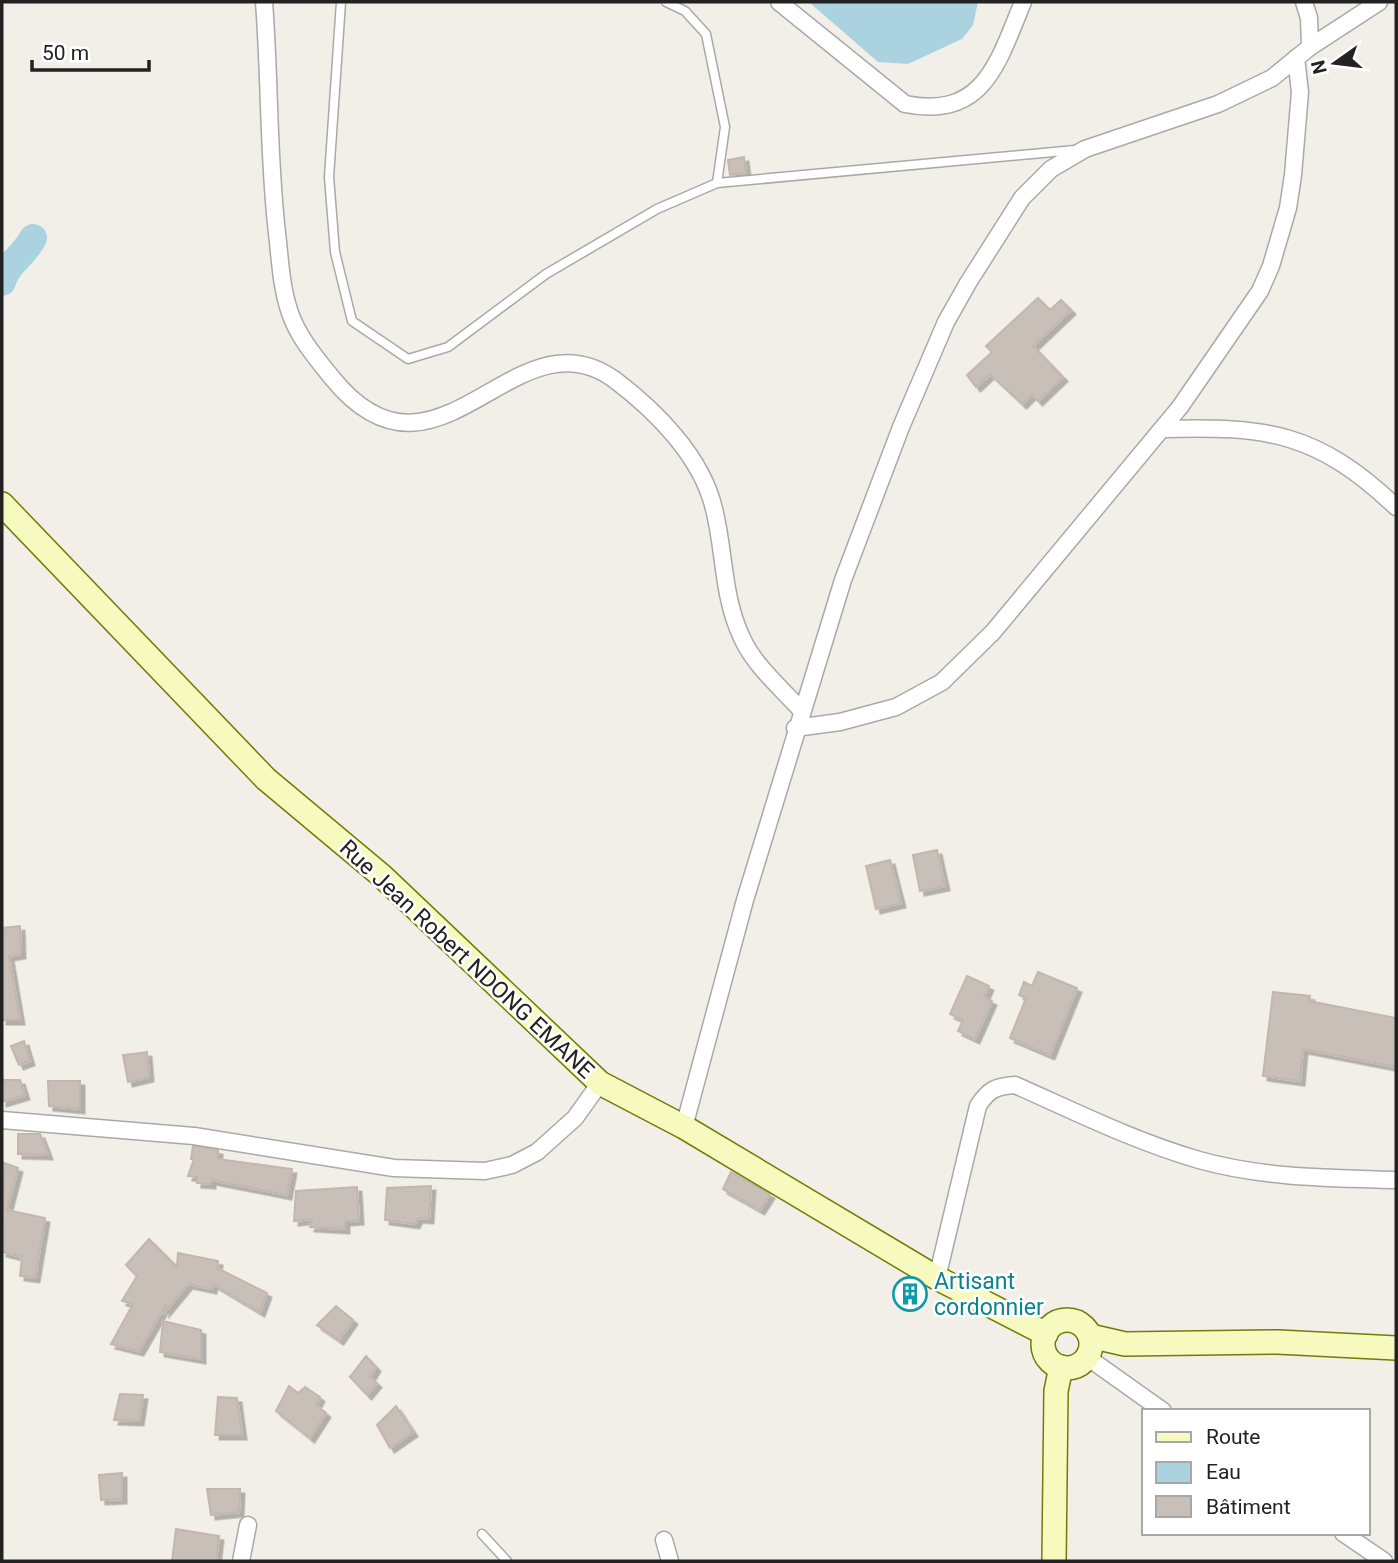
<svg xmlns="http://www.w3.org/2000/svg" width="1398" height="1563" viewBox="0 0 1398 1563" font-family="Roboto,sans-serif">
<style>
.water{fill:#aad3df}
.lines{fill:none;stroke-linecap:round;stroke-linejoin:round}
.river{stroke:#aad3df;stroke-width:28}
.building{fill:#c7bfb8;stroke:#c4b6ab;stroke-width:2;filter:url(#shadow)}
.lane-casing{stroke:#a9a9a9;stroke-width:11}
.street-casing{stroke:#a9a9a9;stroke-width:19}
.secondary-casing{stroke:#707d05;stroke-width:26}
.lane{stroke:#fff;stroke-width:8}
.street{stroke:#fff;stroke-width:16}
.secondary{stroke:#f7fabf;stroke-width:23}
.labels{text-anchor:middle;stroke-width:5;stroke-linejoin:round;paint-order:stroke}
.street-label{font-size:23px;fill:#222;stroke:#fff}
.culture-label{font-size:23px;fill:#0d838f;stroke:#fff;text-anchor:start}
</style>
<defs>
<filter id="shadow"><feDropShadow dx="4.5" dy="4.5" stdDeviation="0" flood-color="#0004"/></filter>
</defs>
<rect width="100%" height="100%" fill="#f2efe9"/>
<polygon class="water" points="809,2 978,2 973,25 962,39 908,64 878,62"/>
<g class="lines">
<path class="river" d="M 2,282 C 7,263 24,256 33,238"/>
</g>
<g class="building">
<polygon points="744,157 746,173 730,175 728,160"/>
<polygon points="1038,298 1050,310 1061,300 1071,310 1033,346 1063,377 1038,401 1032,394 1022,404 990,374 976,387 967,375 992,352 986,346"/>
<polygon points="937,850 945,886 920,891 913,855"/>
<polygon points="890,860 901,903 876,909 866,866"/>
<polygon points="20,926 21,954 9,956 20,1020 2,1020 2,928"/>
<polygon points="1038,972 1077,988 1050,1055 1010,1038 1026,998 1019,995 1024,982 1032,986"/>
<polygon points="967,976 989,986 984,997 992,1001 975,1039 958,1031 963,1020 950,1014"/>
<polygon points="1273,992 1310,996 1309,1001 1396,1018 1396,1067 1303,1049 1300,1081 1263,1076"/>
<polygon points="24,1041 30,1061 19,1065 11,1046"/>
<polygon points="147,1052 149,1077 128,1082 123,1055"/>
<polygon points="2,1080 20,1080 25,1095 2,1102"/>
<polygon points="48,1081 80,1081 80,1109 49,1106"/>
<polygon points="18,1134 40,1134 48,1155 18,1154"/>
<polygon points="193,1146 218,1150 218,1159 292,1169 287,1195 211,1180 211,1184 197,1183 197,1177 188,1176 194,1159 191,1159"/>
<polygon points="4,1163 18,1168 7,1210 45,1218 35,1278 20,1276 22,1257 2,1252"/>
<polygon points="731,1172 770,1194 760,1210 723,1189"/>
<polygon points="431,1186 429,1219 418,1218 415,1224 385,1220 387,1188"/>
<polygon points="357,1187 359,1220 345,1221 345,1229 310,1227 312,1219 294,1221 296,1191"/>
<polygon points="149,1239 177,1267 178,1253 218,1261 217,1268 267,1293 260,1312 213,1284 212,1289 188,1284 165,1312 166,1304 139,1351 111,1344 133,1304 122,1301 137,1276 126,1265"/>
<polygon points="336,1306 353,1320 339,1340 317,1325"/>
<polygon points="163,1321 201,1330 201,1359 160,1352"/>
<polygon points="366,1356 376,1367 370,1377 377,1383 367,1395 350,1377"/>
<polygon points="289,1386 298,1393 305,1387 320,1397 316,1405 326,1413 310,1438 276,1411"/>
<polygon points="120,1394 143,1395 139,1421 114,1420"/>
<polygon points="218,1397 237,1398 242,1435 215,1435"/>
<polygon points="396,1406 413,1432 390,1448 377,1425"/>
<polygon points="122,1473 122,1499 101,1500 99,1475"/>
<polygon points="207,1489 240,1489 239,1512 211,1515"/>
<polygon points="176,1529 219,1536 216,1561 172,1561"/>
</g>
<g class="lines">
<g class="lane-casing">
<g id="lane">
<polyline points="341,2 329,177 335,252 352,321 408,359 448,347 546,274 657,209 717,183 1075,150"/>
<polyline points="666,2 685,11 706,34 725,127 717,183"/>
<polyline points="482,1534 507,1561"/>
</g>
</g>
<g class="street-casing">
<g id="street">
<path d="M 264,2 C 270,79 268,156 277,233 C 280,259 281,285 289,310 C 297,336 316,358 333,379 C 438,507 515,306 615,380 C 656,411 702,457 714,509 C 725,552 722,596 742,638 C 754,665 781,688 801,710"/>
<path d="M 779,2 L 905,104 C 984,120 998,62 1023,2"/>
<polyline points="1304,2 1309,18 1310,47"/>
<path d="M 1162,429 C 1267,426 1317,432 1396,507"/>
<polyline points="795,728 840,722 896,707 942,682 993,632 1180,407 1260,291 1271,266 1288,208 1293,175 1300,92 1296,58"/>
<polyline points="2,1120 194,1136 394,1168 485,1171 512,1165 537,1152 575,1118 600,1083"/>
<polyline points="684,1127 745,900 843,580 901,427 946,322 968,283 1022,198 1051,169 1085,149 1218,104 1272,78 1310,47 1379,2"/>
<path d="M 937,1278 L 978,1106 C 988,1090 996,1086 1015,1085 C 1076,1112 1134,1141 1199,1160 C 1263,1178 1330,1178 1396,1180"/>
<polyline points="1087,1357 1163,1411"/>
<polyline points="1343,1533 1384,1561"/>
<polyline points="664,1540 670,1561"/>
<polyline points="241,1561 248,1525"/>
</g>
</g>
<g class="secondary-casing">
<g id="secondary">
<polyline points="2,504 266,779 382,876 600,1083 684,1127 937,1278 1046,1334"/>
<circle cx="1067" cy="1344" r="24"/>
<polyline points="1090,1336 1125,1344 1278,1342 1396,1348"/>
<polyline points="1054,1561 1056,1391 1061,1367"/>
</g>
</g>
<use href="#lane" class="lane"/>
<use href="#street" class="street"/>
<use href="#secondary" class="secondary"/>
</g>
<defs>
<g id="building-ring" transform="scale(1.75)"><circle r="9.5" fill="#fff" stroke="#0f9aa8" stroke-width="1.5"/><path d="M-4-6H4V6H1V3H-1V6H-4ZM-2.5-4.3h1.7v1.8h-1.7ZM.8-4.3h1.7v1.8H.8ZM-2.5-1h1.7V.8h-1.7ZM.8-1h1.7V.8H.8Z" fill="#0f9aa8"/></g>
</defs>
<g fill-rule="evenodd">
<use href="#building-ring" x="910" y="1294"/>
</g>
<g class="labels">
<g class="street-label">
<text transform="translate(467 959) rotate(43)" y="8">Rue Jean Robert NDONG EMANE</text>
</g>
<g class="culture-label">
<text x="934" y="1289">Artisant<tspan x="934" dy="26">cordonnier</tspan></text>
</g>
</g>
<rect width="1398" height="1563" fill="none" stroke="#222222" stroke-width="7"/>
<rect x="1142" y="1409" width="228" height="126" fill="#ffffff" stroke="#a7a7a7" stroke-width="2"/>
<rect x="1156" y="1432" width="35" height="10" fill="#f7fabf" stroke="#a7a7a7" stroke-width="2"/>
<text x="1206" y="1444" font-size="21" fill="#222222">Route</text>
<rect x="1156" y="1462" width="35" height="21" fill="#aad3df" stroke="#a7a7a7" stroke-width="2"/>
<text x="1206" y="1479" font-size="21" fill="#222222">Eau</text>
<rect x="1156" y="1496" width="35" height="21" fill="#c7bfb8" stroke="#a7a7a7" stroke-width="2"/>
<text x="1206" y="1514" font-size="21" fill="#222222">Bâtiment</text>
<g transform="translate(1335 63) rotate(256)" stroke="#ffffff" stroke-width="5" paint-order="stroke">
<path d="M0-5L12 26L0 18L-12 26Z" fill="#222222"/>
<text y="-10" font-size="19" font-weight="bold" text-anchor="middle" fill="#222222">N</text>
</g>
<path d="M32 60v10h117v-10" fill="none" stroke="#222222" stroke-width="3.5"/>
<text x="42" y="60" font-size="21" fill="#222222" stroke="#ffffff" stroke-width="5" paint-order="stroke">50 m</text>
</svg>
